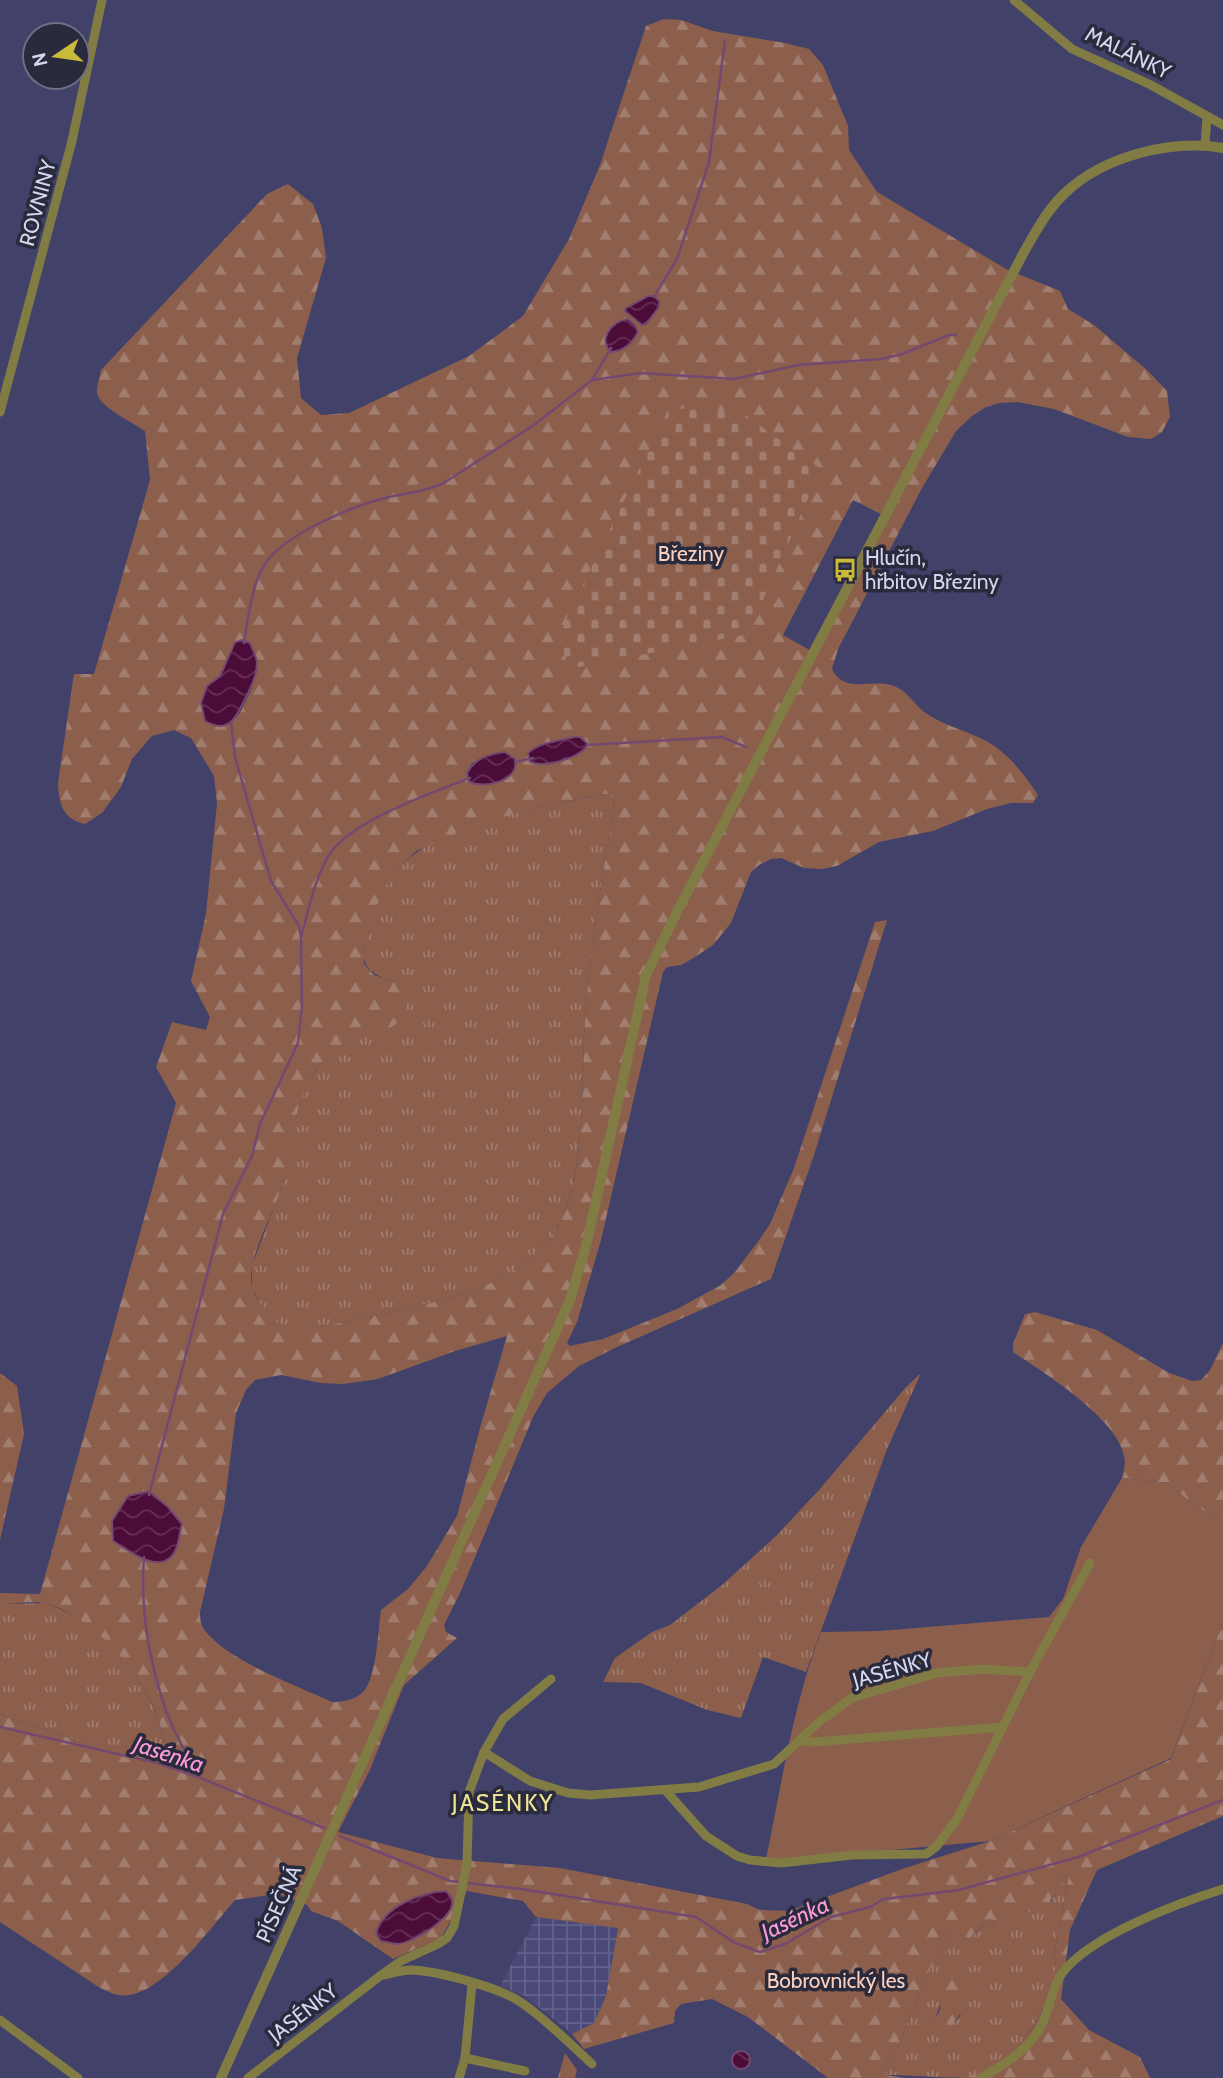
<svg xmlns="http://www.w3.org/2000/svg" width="1223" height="2078" viewBox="0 0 1223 2078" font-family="Cabin,sans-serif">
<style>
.industrial{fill:url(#industrial-grid)}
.grass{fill:url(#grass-tufts);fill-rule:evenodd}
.forest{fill:url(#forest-firs);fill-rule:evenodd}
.cemetery{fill:url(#cemetery-stones)}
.garden{fill:#8c5f4c}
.water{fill:url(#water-waves);stroke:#744970;stroke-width:2}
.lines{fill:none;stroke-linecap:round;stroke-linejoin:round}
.stream{stroke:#744970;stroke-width:2.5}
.minor{stroke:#817b44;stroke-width:9}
.tertiary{stroke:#817b44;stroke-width:10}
.labels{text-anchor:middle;stroke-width:7;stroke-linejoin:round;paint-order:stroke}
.street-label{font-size:21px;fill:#d4d6ef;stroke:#2a2a3d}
.park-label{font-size:21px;fill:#fcd0bf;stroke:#2a2a3d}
.poi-label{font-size:21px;fill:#d4d6ef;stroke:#2a2a3d;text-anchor:start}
.water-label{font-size:23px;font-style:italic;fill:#fc9bd8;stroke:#2a2a3d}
.neighbourhood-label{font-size:23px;letter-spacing:2px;fill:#ece394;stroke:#2a2a3d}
</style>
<defs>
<pattern id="industrial-grid" width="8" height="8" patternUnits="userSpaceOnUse" patternTransform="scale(1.75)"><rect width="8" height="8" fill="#4a4978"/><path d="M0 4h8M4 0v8" fill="none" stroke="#63628c"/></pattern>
<pattern id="grass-tufts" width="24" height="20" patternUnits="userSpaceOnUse" patternTransform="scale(1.75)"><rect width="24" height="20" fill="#8c5f4c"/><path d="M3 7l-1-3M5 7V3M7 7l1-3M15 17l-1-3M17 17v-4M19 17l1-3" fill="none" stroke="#a07d6f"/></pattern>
<pattern id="forest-firs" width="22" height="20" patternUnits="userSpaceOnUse" patternTransform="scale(1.75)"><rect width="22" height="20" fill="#8c5f4c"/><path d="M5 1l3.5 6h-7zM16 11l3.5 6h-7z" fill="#a07d6f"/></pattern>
<pattern id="cemetery-stones" width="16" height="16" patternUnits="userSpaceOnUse" patternTransform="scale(1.75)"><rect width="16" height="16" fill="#8c5f4c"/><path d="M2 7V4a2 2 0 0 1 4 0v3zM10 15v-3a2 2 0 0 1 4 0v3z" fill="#a07d6f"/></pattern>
<pattern id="water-waves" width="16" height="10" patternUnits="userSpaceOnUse" patternTransform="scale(1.75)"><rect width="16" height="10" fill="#4b0c39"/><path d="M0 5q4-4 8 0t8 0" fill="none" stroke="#642f56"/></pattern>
</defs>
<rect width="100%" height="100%" fill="#41416a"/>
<polygon class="industrial" points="536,1917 618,1928 606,1996 594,2023 572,2034 525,1996 500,1986"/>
<g class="grass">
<path d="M 602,794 L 613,795 L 614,810 C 602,875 592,938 586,1004 C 580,1066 590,1187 551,1237 C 513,1285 454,1298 397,1311 C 368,1317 339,1324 309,1328 L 289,1328 L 267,1317 L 252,1288 L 252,1265 L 281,1189 L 290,1138 L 305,1087 L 324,1058 L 340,1043 L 357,1038 L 400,984 C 373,975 356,969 367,936 C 372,920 376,901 385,886 C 425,820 534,810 602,794 Z"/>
<polygon points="921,1373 887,1449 806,1672 763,1657 741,1718 707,1710 641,1683 603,1682 615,1658 652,1632 670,1625 722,1585 775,1537 819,1490 906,1387"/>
<path d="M 46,1603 C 62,1610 80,1617 94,1629 C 127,1655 164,1710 165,1753 L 158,1761 L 124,1757 L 0,1714 L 0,1604 Z"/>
<path d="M 1069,1875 L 1054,1955 C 1058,1966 1054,1975 1051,1986 C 1041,2022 1020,2051 986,2068 C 980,2071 973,2076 967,2078 C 947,2078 907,2075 886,2075 L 884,2069 L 896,2051 L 930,1969 L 949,1935 L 957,1933 L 971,1938 L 988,1919 L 992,1920 L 996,1929 L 1024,1911 L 1036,1913 C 1048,1902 1064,1893 1060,1876 ZM 941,2002 L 961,2015 L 954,2022 L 935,2019 Z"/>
<polygon points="565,2053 577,2070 575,2078 558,2078"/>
</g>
<g class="forest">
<path d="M 664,19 L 681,20 L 713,31 L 785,43 L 809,49 L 823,65 L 848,126 L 849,150 L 877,192 L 1006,269 L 1060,291 L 1068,309 L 1094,325 L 1148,371 L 1167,391 L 1170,417 L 1162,432 L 1151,439 L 1128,437 L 1054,409 L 1017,402 L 1000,403 L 986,407 L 972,416 L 956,431 L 922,488 L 838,649 L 832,669 C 844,695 873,678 894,686 C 908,691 915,706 927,714 C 946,726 967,731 986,741 C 1007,752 1025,775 1038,795 L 1033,803 L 1011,803 L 987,809 L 933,831 L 879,842 L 837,866 L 822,869 L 804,868 L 781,858 L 771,859 L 759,865 L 751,872 L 731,923 L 713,945 L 692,959 L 681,965 L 667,967 L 663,972 L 601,1240 L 577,1322 L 567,1343 L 570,1346 L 603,1339 L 677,1309 L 721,1285 L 735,1272 L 757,1243 L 770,1224 L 794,1168 L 875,922 L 887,920 L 814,1155 L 771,1279 L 615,1348 L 579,1366 L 547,1393 L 533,1417 L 461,1591 L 444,1625 L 446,1632 L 457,1638 L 404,1685 L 369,1772 L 338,1832 L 437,1858 L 560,1868 L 747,1904 L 760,1910 L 789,1911 L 902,1869 L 990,1841 L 1171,1759 L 1223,1621 L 1223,1816 L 1097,1870 L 1070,1930 L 1061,1999 L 1089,2030 L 1140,2057 L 1150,2078 L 966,2078 C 1010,2056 1037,2037 1050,1988 C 1053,1976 1058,1967 1054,1955 L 1069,1875 L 1060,1876 L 1063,1883 L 1061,1889 L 1050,1900 L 1050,1906 L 1036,1913 L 1024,1911 L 1008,1924 L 996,1929 L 992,1920 L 988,1919 L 972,1936 L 971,1942 C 964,1934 959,1932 949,1935 L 930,1969 L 896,2051 L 884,2069 L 886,2075 L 905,2078 L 828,2078 L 748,2017 L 712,1999 L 681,2004 L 675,2011 L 674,2023 L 584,2049 L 572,2034 L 594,2023 L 606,1996 L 618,1928 L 536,1917 L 523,1901 L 467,1891 L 441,1938 L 393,1959 L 338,1921 L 311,1911 L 307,1905 L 278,1894 L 235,1900 C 212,1926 157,2003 118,1995 C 103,1992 89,1980 76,1972 C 51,1955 25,1939 0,1922 L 0,1714 L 124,1757 L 158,1761 L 165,1753 C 164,1696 103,1621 48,1604 C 35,1600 14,1604 0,1604 L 0,1593 L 40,1594 L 176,1103 L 156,1067 L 172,1022 L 206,1030 L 210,1017 L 191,981 L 206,914 L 217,803 L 214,776 L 191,738 L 174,730 L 152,736 L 132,759 L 121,787 L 102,813 L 85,824 C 63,819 59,805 58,783 L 74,674 L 94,674 L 150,480 L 145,431 C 133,422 100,408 97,393 C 96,387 100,377 101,370 L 267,194 L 288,184 L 313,204 L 322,228 L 326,258 L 297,358 L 301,398 L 321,415 L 349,413 L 469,356 L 523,316 L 569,239 L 600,165 L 646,26 ZM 654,296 L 642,325 L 625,311 ZM 635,325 L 638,332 L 634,339 L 611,352 L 610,350 ZM 853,500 L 885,516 L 813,652 L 783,635 ZM 220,676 L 252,688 L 240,713 L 231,723 L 207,686 ZM 494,753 L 515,759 L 515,770 C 501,784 488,782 469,782 L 467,772 L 472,763 ZM 602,794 L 613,795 L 614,810 C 602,875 592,938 586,1004 C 580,1066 590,1188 551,1237 C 513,1285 454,1298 397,1311 C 368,1317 339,1324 309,1328 C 287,1328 271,1324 260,1304 C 258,1299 254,1294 253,1290 C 243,1263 274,1215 281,1188 C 293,1144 293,1094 325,1058 C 355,1023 398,1050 409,997 L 400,984 L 374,975 L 364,964 L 364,946 L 377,905 L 385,887 L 397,870 L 416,851 L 477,824 L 535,808 ZM 507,1336 L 480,1428 L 457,1516 L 427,1566 L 408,1589 L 381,1610 C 378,1629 377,1678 363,1692 C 355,1700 342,1702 332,1702 C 296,1685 231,1662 206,1632 C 201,1626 200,1620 200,1612 L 224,1509 L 236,1413 L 246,1390 L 255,1380 L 281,1375 L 321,1383 L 343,1384 L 378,1379 L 455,1351 ZM 182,1524 L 179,1534 L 143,1559 L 113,1541 Z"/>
<path d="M 1035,1312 L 1097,1330 L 1169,1373 L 1192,1381 L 1201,1380 L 1210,1370 L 1223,1343 L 1223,1521 L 1196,1507 L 1168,1483 L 1122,1478 C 1124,1470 1126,1463 1124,1456 C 1117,1418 1044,1373 1013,1352 L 1013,1344 L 1025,1314 Z"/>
<polygon points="0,1373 17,1386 24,1434 0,1540"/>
<path d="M 957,1969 L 962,1969 C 970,1986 967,2008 954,2022 L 955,2028 L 945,2037 L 938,2032 L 935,2019 L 940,2010 L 941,1993 L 951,1973 Z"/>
</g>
<polygon class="cemetery" points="669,408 739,411 821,469 748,634 568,669 560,632"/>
<path class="garden" d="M 1122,1478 L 1168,1483 L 1196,1507 L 1223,1521 L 1223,1621 L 1171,1758 L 990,1841 L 781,1860 L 766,1859 C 782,1782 793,1705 821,1632 L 879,1631 L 1049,1617 L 1063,1599 L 1081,1547 Z"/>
<g class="water">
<polygon points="648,296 654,296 659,301 659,307 646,324 642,325 625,311 626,308"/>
<path d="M 628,319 L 635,325 L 638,332 C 632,344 623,351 611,352 C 597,339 613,320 628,319 Z"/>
<path d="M 242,640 L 250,643 C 252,649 257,657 257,663 C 257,676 250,689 245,699 C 236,717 230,735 205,721 L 201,703 L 207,686 L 220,676 L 235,642 Z"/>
<path d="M 574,737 L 580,737 L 588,744 C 581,758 546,768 530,762 L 528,753 C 540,742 558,741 574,737 Z"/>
<path d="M 505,752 L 515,759 C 520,781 485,789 469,782 L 467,773 C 475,758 489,754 505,752 Z"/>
<path d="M 149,1491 L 168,1507 L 182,1524 C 179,1534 179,1549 171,1557 C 155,1573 127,1549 113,1541 L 112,1521 L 128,1496 Z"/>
<path d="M 446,1891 C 448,1894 452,1897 452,1900 C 456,1917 412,1943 398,1944 C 393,1944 387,1942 381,1941 L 376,1934 C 382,1907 421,1892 446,1891 Z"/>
<circle cx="741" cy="2060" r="9"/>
</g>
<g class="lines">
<g class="stream">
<polyline points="654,297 677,259 709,162 725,40"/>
<polyline points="592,380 641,373 734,379 798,365 881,359 902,354 949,335 956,335"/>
<path d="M 244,643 C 248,618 252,581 267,561 C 288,533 353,506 385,498 C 405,493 424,492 442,484 L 534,425 L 592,380 L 611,348"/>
<polyline points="587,745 722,737 746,747"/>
<polyline points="515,762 533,758"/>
<path d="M 301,937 C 309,909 314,880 329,855 C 349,822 433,792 470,778"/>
<polyline points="149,1495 223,1214 252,1156 260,1124 298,1043 302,1007 301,938 299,926 271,881 235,757 231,722"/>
<path d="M 144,1557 C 140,1607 149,1660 165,1708 C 173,1731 187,1754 198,1777"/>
<polyline points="0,1727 157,1763 198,1777 324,1828"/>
<polyline points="340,1836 450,1881 460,1882"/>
<polyline points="467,1883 521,1889 696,1917 735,1943 760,1952 785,1944 831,1917 870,1907 884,1899 959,1890 1078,1857 1223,1800"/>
</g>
<g class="minor">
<polyline points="1014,0 1072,49 1149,84 1207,116 1205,145"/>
<polyline points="1207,116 1223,125"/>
<polyline points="0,412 72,141 102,0"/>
<polyline points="800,1741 814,1742 1003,1727"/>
<polyline points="484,1752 503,1719 551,1679"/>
<polyline points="666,1791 706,1836 737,1856 750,1860 781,1863 852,1855 926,1854 936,1847 957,1819 1030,1672"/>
<path d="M 385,1975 C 393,1973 402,1970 411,1970 C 438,1971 497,1987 519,2001 C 546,2019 569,2043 592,2064"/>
<polyline points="0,2020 78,2078"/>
<polyline points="465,2058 525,2071"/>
<polyline points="248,2078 380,1976 401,1961 438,1944 447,1938 454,1926 467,1863 469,1792 484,1752 530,1781 568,1793 590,1795 699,1787 774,1764 820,1721 852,1698 937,1673 983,1669 1030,1672 1090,1563"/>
<polyline points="459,2078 465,2058 472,1984"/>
<path d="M 981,2078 C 1007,2063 1035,2046 1045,2017 C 1051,2002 1053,1985 1063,1972 C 1092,1935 1178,1903 1223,1889"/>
</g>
<path class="tertiary" d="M 221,2078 L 570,1300 L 587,1242 L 646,975 L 679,908 L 1024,252 C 1036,231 1047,210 1065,193 C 1104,156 1171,139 1223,148"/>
</g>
<defs>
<g id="bus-bare" transform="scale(1.89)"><path d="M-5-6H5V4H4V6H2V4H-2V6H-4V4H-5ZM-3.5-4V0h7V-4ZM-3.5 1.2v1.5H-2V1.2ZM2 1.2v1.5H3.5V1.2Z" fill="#c9ba3a" stroke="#2a2a3d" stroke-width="2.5" paint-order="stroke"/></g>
</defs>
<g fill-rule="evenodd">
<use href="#bus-bare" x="845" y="570"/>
</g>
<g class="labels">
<g class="street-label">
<text transform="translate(1128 53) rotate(26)" y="7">MALÁNKY</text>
<text transform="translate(38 203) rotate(-75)" y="7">ROVNINY</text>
<text transform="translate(892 1670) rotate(-16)" y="7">JASÉNKY</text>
<text transform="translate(279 1904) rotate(-66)" y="7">PÍSEČNÁ</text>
<text transform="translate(303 2013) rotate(-38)" y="7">JASÉNKY</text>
</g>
<g class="park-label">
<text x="691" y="561">Březiny</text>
<text x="836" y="1988">Bobrovnický les</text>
</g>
<g class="poi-label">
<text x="865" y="565">Hlučín,<tspan x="865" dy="24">hřbitov Březiny</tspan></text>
</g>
<g class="water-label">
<text transform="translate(169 1754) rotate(18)" y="8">Jasénka</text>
<text transform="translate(795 1918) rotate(-25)" y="8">Jasénka</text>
</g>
<g class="neighbourhood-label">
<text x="503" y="1811">JASÉNKY</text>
</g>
</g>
<g transform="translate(56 56) rotate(257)"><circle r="33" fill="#2a2a3d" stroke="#6e6f84" stroke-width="2"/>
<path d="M0-5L12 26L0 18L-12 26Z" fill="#c9ba3a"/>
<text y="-10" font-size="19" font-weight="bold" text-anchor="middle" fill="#d4d6ef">N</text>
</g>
</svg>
